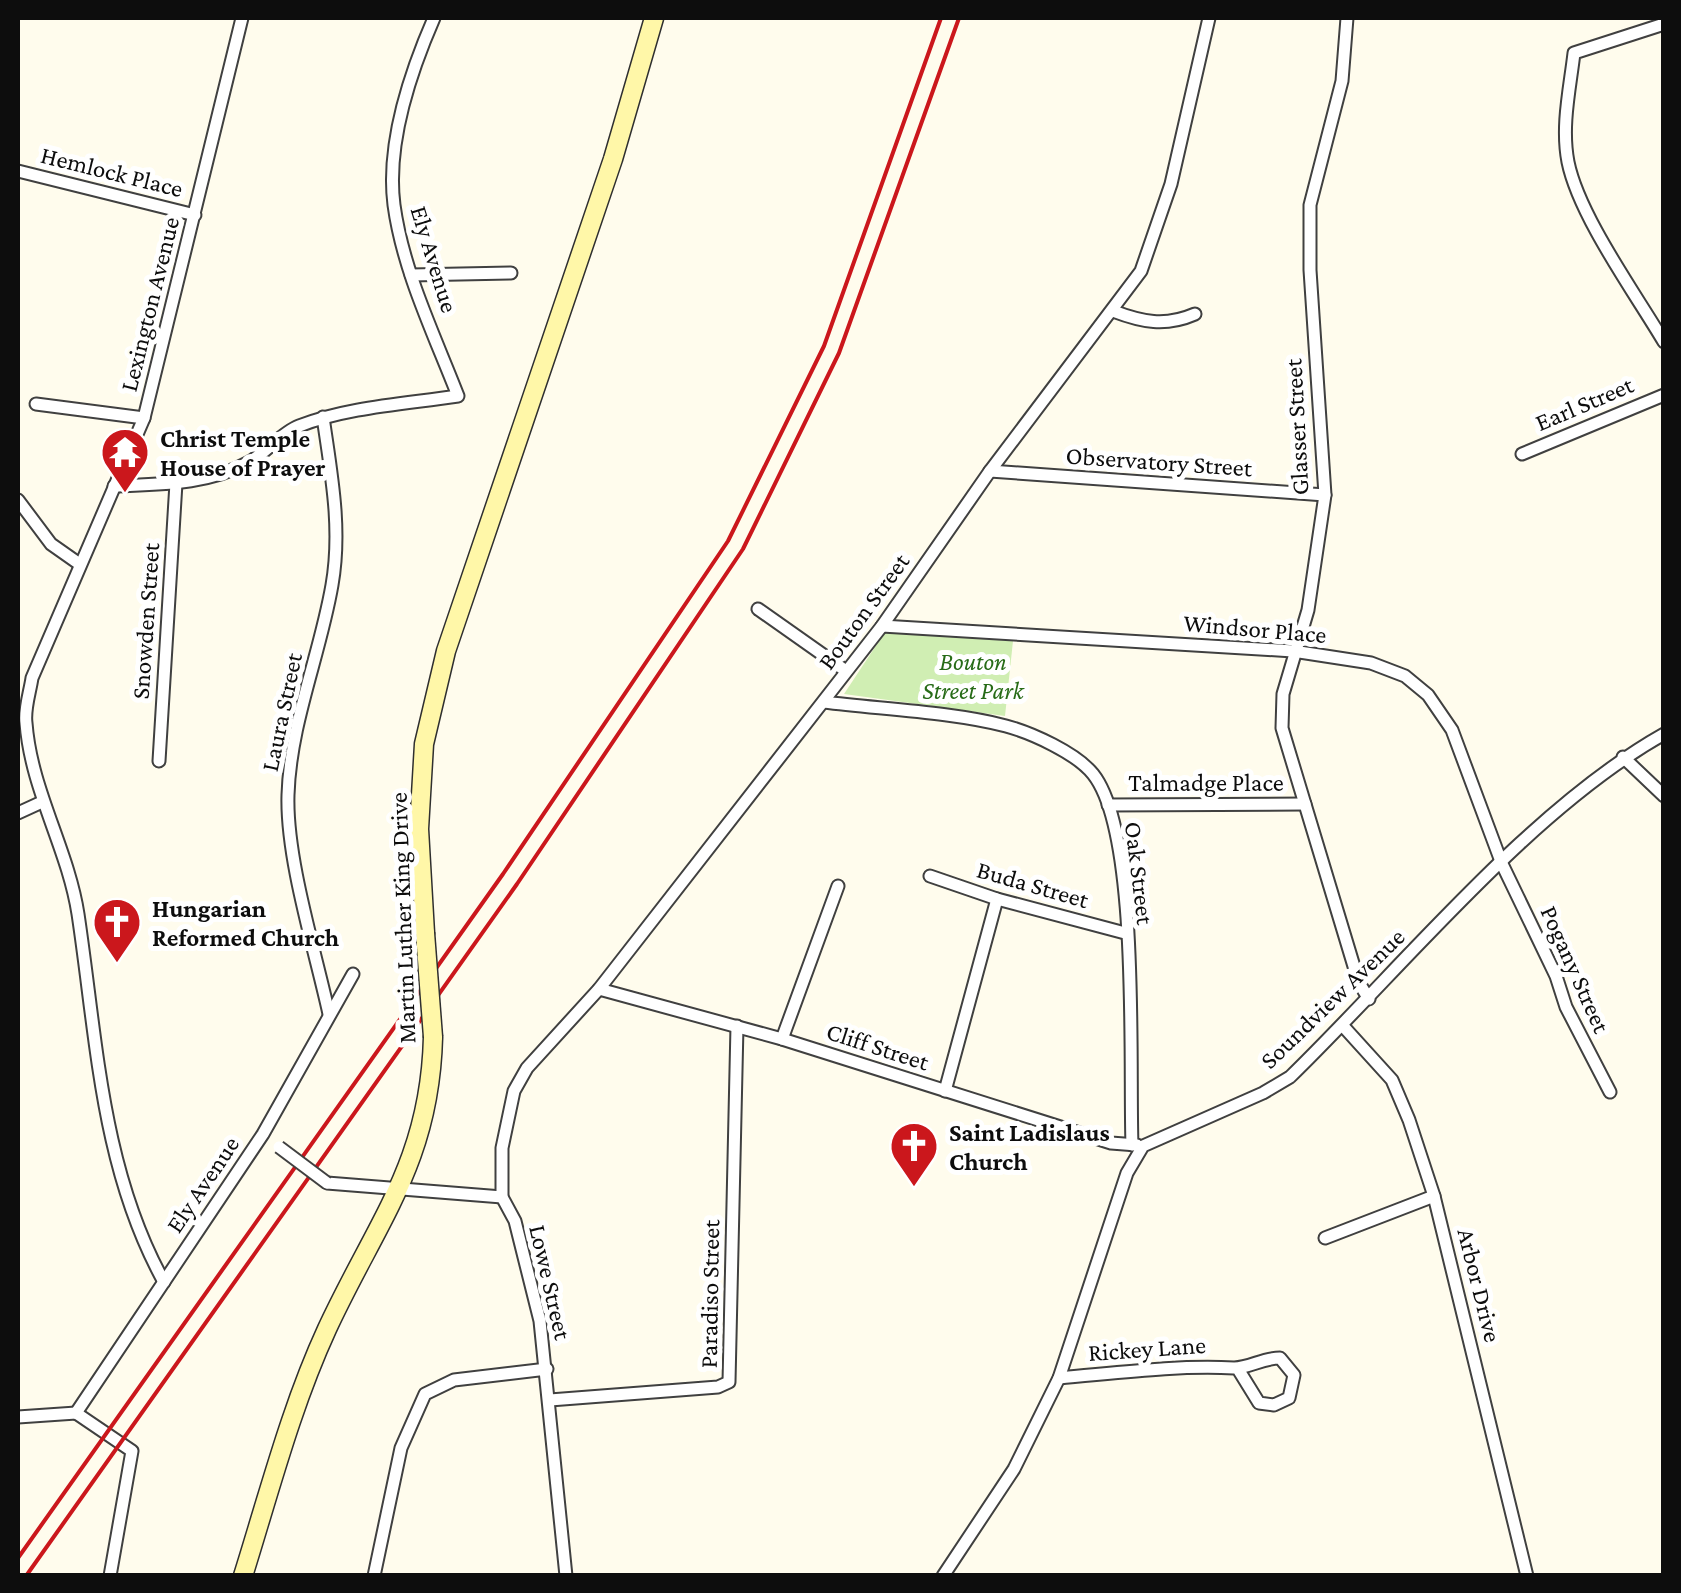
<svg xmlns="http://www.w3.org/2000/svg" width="1681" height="1593" viewBox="0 0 1681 1593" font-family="'Crimson Pro',serif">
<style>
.green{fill:#d0eeb3}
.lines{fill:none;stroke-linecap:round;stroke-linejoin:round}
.street-casing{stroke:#404040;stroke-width:15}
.secondary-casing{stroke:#2f2f2f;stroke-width:21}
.street{stroke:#fff;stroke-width:11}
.secondary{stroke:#fff7a8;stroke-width:18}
.rail{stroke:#cb171c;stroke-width:4}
.street-bridge-casing{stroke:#404040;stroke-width:15;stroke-linecap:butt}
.secondary-bridge-casing{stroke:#2f2f2f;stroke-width:21;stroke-linecap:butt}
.street-bridge{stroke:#fff;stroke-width:11}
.secondary-bridge{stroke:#fff7a8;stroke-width:18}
.labels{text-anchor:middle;stroke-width:10;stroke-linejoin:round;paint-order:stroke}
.street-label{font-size:25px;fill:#0d0d0d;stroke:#fff}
.poi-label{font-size:25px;font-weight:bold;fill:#0d0d0d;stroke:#fff;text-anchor:start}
.park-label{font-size:25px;font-style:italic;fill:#276b17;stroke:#fff}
</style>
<rect width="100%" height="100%" fill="#fffced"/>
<polygon class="green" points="885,632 1013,641 1005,716 844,694"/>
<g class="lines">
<g class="street-casing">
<g id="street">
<polyline points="1347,18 1342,81 1310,205 1310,270 1325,495 1308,610 1283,694 1282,728 1359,983 1369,999"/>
<path d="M 1664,24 L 1574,53 C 1570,88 1561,126 1568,162 C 1579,216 1635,293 1664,342"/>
<polyline points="18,171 195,215"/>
<polyline points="411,275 511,273"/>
<path d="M 1113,311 C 1142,322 1165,327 1195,314"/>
<polyline points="36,404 144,418"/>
<path d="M 323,417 C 331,473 342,528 332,585 C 320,655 290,724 288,795 C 286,858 315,950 329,1014"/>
<polyline points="1522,454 1664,395"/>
<polyline points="990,471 1325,495"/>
<path d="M 114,486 C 159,484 208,485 249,462 C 266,453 281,433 299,426 C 348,407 405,404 458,396 C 434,334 403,271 394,205 C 386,143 410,73 434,18"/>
<polyline points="18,500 51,544 78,563"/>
<polyline points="758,609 846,671"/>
<polyline points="882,626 1293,651 1371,663 1405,676 1428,695 1452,730 1502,864 1556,976 1566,1007 1610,1092"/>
<path d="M 824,702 C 879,709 953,712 1006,726 C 1032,733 1076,753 1093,774 C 1140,833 1129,1064 1132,1145"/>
<polyline points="1623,757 1664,796"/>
<polyline points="159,761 176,483"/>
<polyline points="1108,805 1305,804"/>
<polyline points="18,813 42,802"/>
<polyline points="930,876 997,899 1125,933"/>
<polyline points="599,989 782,1039 1111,1143 1137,1145"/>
<polyline points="1343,1026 1392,1080 1409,1120 1434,1196 1527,1576"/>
<polyline points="782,1039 838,886"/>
<polyline points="945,1091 997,899"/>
<polyline points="327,1183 502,1197"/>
<polyline points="1325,1238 1434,1196"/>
<path d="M 164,1282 C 101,1168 97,1040 78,914 C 68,849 31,790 26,723 C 24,709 30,692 32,678 L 144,418 L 242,18"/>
<path d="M 1059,1378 C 1117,1373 1175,1365 1234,1368 C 1249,1368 1263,1358 1280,1358 L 1294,1375 L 1289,1398 L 1274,1405 L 1259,1403 L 1238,1369"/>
<polyline points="550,1400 718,1387 729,1382 737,1026"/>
<polyline points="76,1413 263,1134 353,974"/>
<polyline points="76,1413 132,1451 110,1576"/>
<polyline points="18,1417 76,1413"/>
<polyline points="374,1576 401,1448 425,1394 454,1380 547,1369"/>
<polyline points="566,1576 540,1321 515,1221 502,1197 502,1148 514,1091 527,1068 599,989 882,626 990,471 1141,271 1171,184 1209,18"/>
<path d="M 943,1576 L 1014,1469 L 1059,1378 L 1127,1173 L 1143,1146 L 1263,1093 L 1290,1077 C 1402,968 1529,810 1664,734"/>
</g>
</g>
<g class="secondary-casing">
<g id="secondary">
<polyline points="425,933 419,829 424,744 446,651 613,159 654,18"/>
<path d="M 243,1576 C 269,1493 291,1407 327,1329 C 377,1221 430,1162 433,1037"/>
</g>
</g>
<use href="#street" class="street"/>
<use href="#secondary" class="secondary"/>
<g class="rail">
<polyline points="18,1558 503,874 728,541 824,346 941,18"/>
<polyline points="26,1576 517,884 743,549 839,353 959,18"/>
</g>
<g class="street-bridge-casing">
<polyline id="street-bridge" points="279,1147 327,1183"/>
</g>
<g class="secondary-bridge-casing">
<polyline id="secondary-bridge" points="425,933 433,1037"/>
</g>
<use href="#street-bridge" class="street-bridge"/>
<use href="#secondary-bridge" class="secondary-bridge"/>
</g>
<defs>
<g id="temple-pin" transform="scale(2.5)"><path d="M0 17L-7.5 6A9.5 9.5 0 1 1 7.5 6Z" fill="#cb171c" stroke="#fff"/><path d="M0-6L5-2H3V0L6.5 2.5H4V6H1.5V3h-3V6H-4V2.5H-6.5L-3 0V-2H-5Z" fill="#fff"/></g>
<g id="church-pin" transform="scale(2.5)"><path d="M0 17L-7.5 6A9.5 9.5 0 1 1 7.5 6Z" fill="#cb171c" stroke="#fff"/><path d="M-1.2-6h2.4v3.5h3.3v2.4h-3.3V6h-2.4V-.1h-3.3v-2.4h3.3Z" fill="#fff"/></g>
</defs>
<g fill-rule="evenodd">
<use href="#temple-pin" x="125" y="452"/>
<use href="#church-pin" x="117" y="922"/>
<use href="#church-pin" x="914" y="1146"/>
</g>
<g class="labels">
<g class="street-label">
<text transform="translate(112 171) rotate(14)" y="9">Hemlock Place</text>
<text transform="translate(435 259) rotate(73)" y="9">Ely Avenue</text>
<text transform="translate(149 304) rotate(-76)" y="9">Lexington Avenue</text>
<text transform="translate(1584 403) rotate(-23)" y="9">Earl Street</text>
<text transform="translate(1296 427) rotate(-93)" y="9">Glasser Street</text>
<text transform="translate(1159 461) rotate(4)" y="9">Observatory Street</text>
<text transform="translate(863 611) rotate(-54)" y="9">Bouton Street</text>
<text transform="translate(145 621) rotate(-86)" y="9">Snowden Street</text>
<text transform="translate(1255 628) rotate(5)" y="9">Windsor Place</text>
<text transform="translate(281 712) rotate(-78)" y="9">Laura Street</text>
<text x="1206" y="791">Talmadge Place</text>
<text transform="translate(1140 873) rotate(83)" y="9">Oak Street</text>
<text transform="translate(1033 884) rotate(16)" y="9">Buda Street</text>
<text transform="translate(402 918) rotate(-92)" y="9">Martin Luther King Drive</text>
<text transform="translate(1576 969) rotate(66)" y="9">Pogany Street</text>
<text transform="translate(1332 998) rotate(-44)" y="9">Soundview Avenue</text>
<text transform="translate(878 1046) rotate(18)" y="9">Cliff Street</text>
<text transform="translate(202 1184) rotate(-56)" y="9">Ely Avenue</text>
<text transform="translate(551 1282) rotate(77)" y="9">Lowe Street</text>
<text transform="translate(1480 1285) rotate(76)" y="9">Arbor Drive</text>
<text transform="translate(709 1294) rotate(-89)" y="9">Paradiso Street</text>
<text transform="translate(1147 1348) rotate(-4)" y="9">Rickey Lane</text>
</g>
<g class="poi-label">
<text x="160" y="447">Christ Temple<tspan x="160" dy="29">House of Prayer</tspan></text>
<text x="152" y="917">Hungarian<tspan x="152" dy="29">Reformed Church</tspan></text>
<text x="949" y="1141">Saint Ladislaus<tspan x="949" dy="29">Church</tspan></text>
</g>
<g class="park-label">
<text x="973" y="670">Bouton<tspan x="973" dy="29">Street Park</tspan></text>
</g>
</g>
<rect width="1681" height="1593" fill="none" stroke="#0d0d0d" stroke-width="40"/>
</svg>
